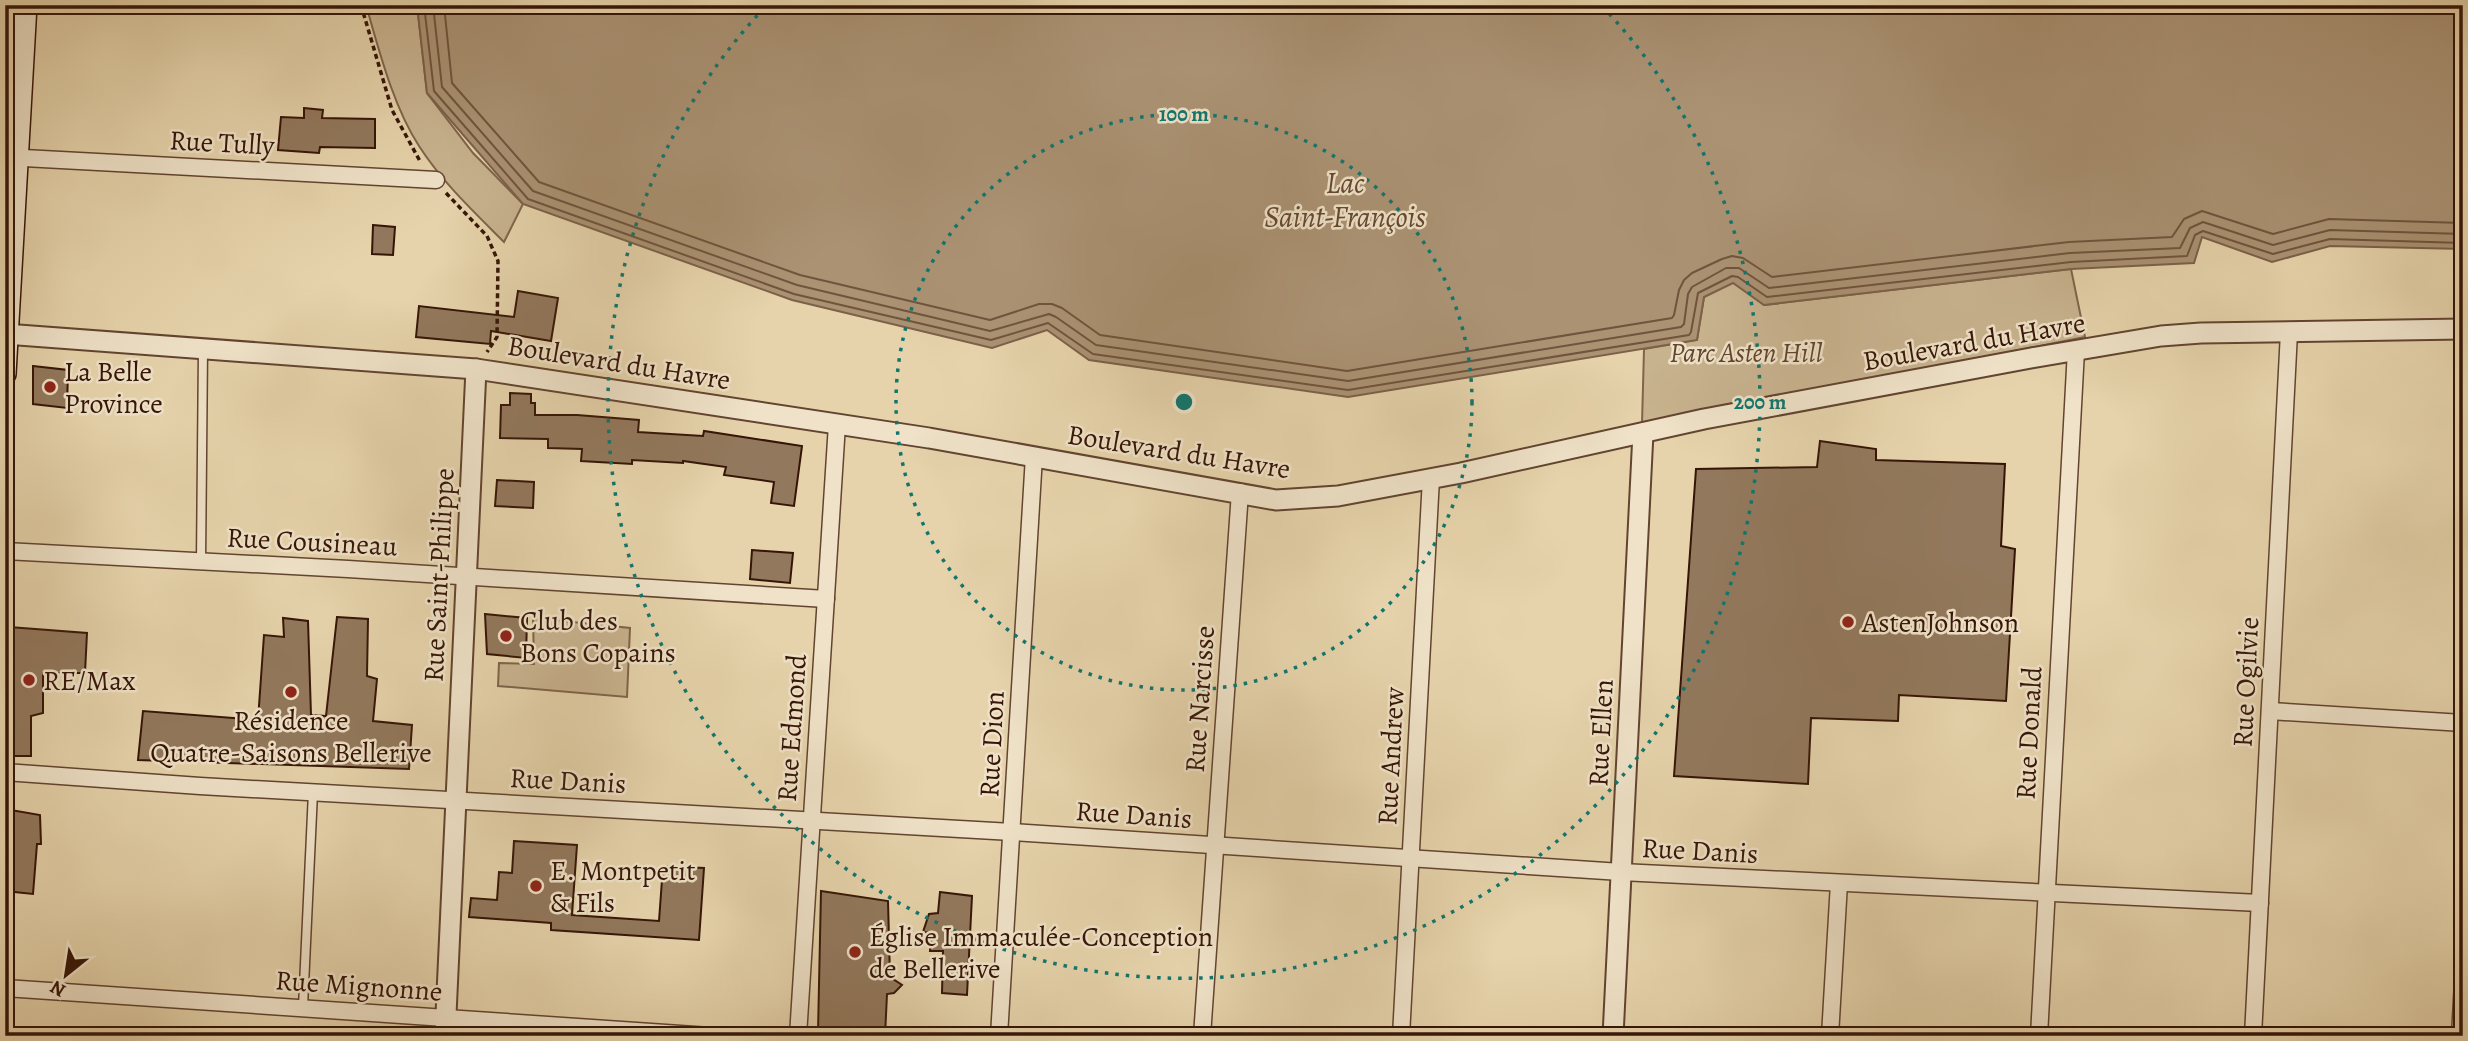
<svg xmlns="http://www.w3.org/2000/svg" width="2468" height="1041" viewBox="0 0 2468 1041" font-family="Alegreya,serif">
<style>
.green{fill:#c8b38f;stroke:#7f644b;stroke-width:2}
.water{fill:#aa9273;stroke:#7c6048;stroke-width:2}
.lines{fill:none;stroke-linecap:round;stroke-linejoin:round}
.shore{stroke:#70543d;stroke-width:2}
.building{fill:#92785c;stroke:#361507;stroke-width:2}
.service-casing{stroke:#624430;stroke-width:11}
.minor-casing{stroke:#624430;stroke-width:19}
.tertiary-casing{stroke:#624430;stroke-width:23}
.secondary-casing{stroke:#361507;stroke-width:24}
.path{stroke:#361507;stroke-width:3.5;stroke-dasharray:5 3.5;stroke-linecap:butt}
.service{stroke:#efe2c8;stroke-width:8}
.minor{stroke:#efe2c8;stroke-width:16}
.tertiary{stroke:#efe2c8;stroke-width:19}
.secondary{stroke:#efe2c8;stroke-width:21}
.ring{fill:none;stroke:#0f766e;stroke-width:3.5;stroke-dasharray:3.5 7}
.poi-dot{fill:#8f2418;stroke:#efe2c8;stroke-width:2.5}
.labels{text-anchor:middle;stroke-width:5;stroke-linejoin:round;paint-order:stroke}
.street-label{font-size:28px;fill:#361507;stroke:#efe2c8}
.park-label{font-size:28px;font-style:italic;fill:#624430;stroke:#efe2c8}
.poi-label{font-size:28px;fill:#361507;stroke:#efe2c8;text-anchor:start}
.water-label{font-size:30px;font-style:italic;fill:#644732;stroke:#efe2c8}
.centre{fill:#0f766e;stroke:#efe2c8;stroke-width:3.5}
.ring-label{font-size:21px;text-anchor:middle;font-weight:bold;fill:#0f766e;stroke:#efe2c8;stroke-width:5;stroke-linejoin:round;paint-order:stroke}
</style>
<rect width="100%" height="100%" fill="#e6d3ab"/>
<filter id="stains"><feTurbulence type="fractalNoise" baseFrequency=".00286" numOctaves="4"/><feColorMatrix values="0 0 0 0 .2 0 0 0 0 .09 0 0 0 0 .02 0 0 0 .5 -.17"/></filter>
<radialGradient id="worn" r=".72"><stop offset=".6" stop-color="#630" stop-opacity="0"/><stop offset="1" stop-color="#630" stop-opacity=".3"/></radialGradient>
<g class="green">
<path d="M 366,5 L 417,5 L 427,93 L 473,153 L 523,204 L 504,242 C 474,212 442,182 419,146 C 393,106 379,50 366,5 Z"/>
<polygon points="2071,269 2085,337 1642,424 1644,349 1697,340 1704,297 1733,282 1764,305"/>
<polygon points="533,618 630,628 627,697 498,686 499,663 534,664"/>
</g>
<polygon class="water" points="417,5 2463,5 2463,249 2330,246 2272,262 2202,237 2194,263 2071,269 1764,305 1733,283 1704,297 1697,340 1348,397 1089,360 1047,330 992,348 792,300 523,204 427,93"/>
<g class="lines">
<g class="shore">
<polyline points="424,5 434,91 528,199 794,294 991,340 1048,323 1093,354 1348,390 1689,335 1691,332 1698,293 1732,276 1738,277 1767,297 2071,262 2187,256 2195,235 2203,231 2273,254 2330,239 2463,243"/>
<polyline points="433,5 442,87 533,191 797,285 990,331 1049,314 1056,317 1096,345 1348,381 1681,327 1684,324 1688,294 1692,287 1726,268 1739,268 1769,288 2070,253 2180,248 2190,228 2203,222 2273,245 2330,230 2463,234"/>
<polyline points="444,5 452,83 539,182 800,275 990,320 1039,304 1052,304 1062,308 1100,335 1347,371 1672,318 1674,315 1679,290 1684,280 1692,273 1722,259 1732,256 1743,258 1772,277 2069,242 2172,237 2184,219 2202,211 2273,234 2329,219 2463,223"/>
</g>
</g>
<g class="building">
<polygon points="304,108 323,110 322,118 375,119 375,148 320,147 319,153 278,150 281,117 304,118"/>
<polygon points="373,225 395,227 393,255 372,254"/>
<polygon points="518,291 558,298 551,341 491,331 490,344 416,337 419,306 514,317"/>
<polygon points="33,366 68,370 67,408 33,404"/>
<polygon points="510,393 531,394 531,403 535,403 535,415 577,415 639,420 638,432 703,436 704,431 802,446 794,506 771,503 774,482 724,475 726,467 683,461 683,463 632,460 632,464 581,461 582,449 548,448 548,439 500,438 501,405 510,405"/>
<polygon points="1820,441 1876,449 1876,460 2005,464 2001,546 2015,549 2006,701 1899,695 1898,721 1811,718 1808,784 1674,776 1696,469 1817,467"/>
<polygon points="497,480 534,482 533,508 495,506"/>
<polygon points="752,550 793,553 790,583 750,579"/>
<polygon points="485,614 527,618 526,658 487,654"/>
<polygon points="337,617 368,619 367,676 377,679 373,721 412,725 409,769 138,760 143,711 258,720 264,635 284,637 283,618 308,621 311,715 326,716"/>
<polygon points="9,627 87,633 85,673 43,673 43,713 31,716 31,756 7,756"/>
<polygon points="5,809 40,815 41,844 37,844 33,894 5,891"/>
<polygon points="514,841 577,845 572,915 659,921 663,866 704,868 699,940 551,930 551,923 469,917 471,898 497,900 499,872 512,873"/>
<polygon points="821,891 888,901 890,977 902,985 894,993 887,994 885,1036 824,1036 818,1032"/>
<polygon points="940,892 972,896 967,995 942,993 943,951 930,951 931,933 923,932 929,914 938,913"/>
</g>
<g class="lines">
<g class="service-casing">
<g id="service">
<polyline points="201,561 203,349"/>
<polyline points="303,1007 313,792"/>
</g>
</g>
<g class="minor-casing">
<g id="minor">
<polyline points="5,157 436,180"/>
<polyline points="5,551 348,569 826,599"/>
<polyline points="2270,711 2463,723"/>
<polyline points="5,772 200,786 1012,832 1621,872 2260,903"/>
<polyline points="5,988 710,1036"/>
<polyline points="798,1036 837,424"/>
<polyline points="999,1036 1034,456"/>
<polyline points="1202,1036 1240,492"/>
<polyline points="1401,1036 1431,478"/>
<polyline points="1830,1036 1839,883"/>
<polyline points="2039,1036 2076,350"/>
<polyline points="2253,1036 2289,332"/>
<polyline points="2460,1036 2463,982"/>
</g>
</g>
<g class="tertiary-casing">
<g id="tertiary">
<polyline points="5,334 476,369 929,438 1276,500 1338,496 1461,473 1704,419 2031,358 2161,336 2201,333 2463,329"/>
<polyline points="445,1036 476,369"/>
<polyline points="1613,1036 1643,433"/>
</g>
</g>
<g class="secondary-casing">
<polyline id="secondary" points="5,374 26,5"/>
</g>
<g class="path">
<polyline points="361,5 392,110 421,163"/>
<polyline points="446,193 487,236 498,261 497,337 487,352"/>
</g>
<use href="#service" class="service"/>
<use href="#minor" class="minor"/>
<use href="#tertiary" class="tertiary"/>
<use href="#secondary" class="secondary"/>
</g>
<g class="ring">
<circle cx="1184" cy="402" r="288"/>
<path d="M1602 6A576 576 0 1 1 766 6"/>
</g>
<g class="poi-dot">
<circle cx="50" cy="387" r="7"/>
<circle cx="1848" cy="622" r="7"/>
<circle cx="506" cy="636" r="7"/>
<circle cx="29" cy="680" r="7"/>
<circle cx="291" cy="692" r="7"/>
<circle cx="536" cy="886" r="7"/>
<circle cx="855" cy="952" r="7"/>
</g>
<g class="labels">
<g class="street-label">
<text transform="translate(222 142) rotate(3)" y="10">Rue Tully</text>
<text transform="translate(1974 341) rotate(-10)" y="10">Boulevard du Havre</text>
<text transform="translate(619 362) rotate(9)" y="10">Boulevard du Havre</text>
<text transform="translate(1179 451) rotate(9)" y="10">Boulevard du Havre</text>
<text transform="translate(312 541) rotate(3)" y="10">Rue Cousineau</text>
<text transform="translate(438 575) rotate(-87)" y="10">Rue Saint-Philippe</text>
<text transform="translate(2245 682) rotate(-87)" y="10">Rue Ogilvie</text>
<text transform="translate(1199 699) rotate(-86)" y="10">Rue Narcisse</text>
<text transform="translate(791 728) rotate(-86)" y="10">Rue Edmond</text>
<text transform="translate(1600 733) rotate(-87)" y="10">Rue Ellen</text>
<text transform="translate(2028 733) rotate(-87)" y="10">Rue Donald</text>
<text transform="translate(991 744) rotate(-87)" y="10">Rue Dion</text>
<text transform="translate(1390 756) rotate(-87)" y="10">Rue Andrew</text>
<text transform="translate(568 780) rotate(3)" y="10">Rue Danis</text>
<text transform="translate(1134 814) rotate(4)" y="10">Rue Danis</text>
<text transform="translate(1700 850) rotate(3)" y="10">Rue Danis</text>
<text transform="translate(359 985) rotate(4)" y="10">Rue Mignonne</text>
</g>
<g class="park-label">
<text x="1746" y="362">Parc Asten Hill</text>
</g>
<g class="poi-label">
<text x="64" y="381">La Belle<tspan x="64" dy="32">Province</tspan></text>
<text x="520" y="630">Club des<tspan x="520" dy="32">Bons Copains</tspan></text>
<text x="1862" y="632">AstenJohnson</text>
<text x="43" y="690">RE/Max</text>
<text x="291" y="730" text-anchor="middle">Résidence<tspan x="291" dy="32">Quatre-Saisons Bellerive</tspan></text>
<text x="550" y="880">E. Montpetit<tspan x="550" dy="32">&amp; Fils</tspan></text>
<text x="869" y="946">Église Immaculée-Conception<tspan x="869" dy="32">de Bellerive</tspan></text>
</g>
<g class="water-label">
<text x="1345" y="193">Lac<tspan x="1345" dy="34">Saint-François</tspan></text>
</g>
</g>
<circle cx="1184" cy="402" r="10" class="centre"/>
<g class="ring-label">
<text x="1184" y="121">100 m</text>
<text x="1760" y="409">200 m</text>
</g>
<rect width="2468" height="1041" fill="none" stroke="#e6d3ab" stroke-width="28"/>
<rect x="7" y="7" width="2454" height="1027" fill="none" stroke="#361507" stroke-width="3.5"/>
<rect x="14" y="14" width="2440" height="1013" fill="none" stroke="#361507" stroke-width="2"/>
<g transform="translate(66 975) rotate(210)" stroke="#efe2c8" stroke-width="5" paint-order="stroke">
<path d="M0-5L12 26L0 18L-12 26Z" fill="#361507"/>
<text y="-10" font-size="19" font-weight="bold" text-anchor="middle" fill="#361507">N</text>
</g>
<rect width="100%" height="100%" filter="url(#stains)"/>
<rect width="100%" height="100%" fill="url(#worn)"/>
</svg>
